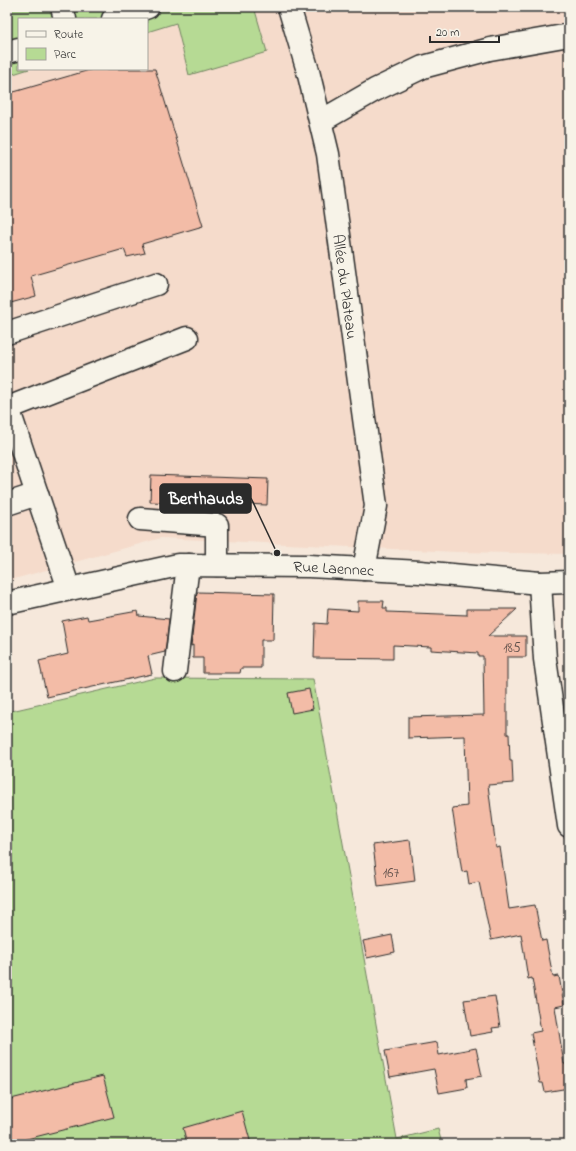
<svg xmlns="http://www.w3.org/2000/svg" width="576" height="1151" viewBox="0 0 576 1151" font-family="'Indie Flower',sans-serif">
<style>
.built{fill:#f5dbcb}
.green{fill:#b6da94;stroke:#708260}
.building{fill:#f3bca7;stroke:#2b2b2b}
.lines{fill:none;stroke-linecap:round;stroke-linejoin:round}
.minor-casing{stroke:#2b2b2b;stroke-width:25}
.minor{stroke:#f7f3e8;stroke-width:22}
.labels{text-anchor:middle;stroke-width:3.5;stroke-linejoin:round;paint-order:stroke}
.number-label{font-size:14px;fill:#5d4f4a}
.street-label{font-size:16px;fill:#2b2b2b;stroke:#f7f3e8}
.leader{fill:none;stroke:#2b2b2b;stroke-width:1.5}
.callout-dot{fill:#2b2b2b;stroke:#f7f3e8;stroke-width:1.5}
.callout{fill:#2b2b2b;stroke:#2b2b2b;stroke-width:1.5}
.callout-label{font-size:17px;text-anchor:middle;font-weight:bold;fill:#fff}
</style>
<rect width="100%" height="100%" fill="#f6e8db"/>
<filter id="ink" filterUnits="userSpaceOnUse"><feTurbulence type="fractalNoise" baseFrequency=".025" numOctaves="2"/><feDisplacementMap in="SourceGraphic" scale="8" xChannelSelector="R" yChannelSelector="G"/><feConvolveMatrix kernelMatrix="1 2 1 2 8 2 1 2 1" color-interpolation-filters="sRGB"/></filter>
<g filter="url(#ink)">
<polygon class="built" points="171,7 569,7 569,554 457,552 161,538 7,581 7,76 29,69 147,69 147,32 176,23"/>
<g class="green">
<polygon points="7,7 254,7 267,52 189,75 176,23 147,32 147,19 19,19 19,69 29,69 7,76"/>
<polygon points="155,678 313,679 397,1139 438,1129 442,1144 7,1144 7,712"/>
</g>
<g class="building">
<polygon points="93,69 155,69 203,226 142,244 145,253 127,257 124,249 31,276 36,296 7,304 7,94"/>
<polygon points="151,475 268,479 267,505 242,504 242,506 176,505 176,503 150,502"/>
<polygon points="197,592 274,594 273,640 261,640 261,668 241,668 240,673 203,673 203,658 193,658 193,645 191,646"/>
<polygon points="358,601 384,601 383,608 387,608 387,612 467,615 467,609 517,609 488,636 526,636 526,657 507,657 507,734 509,734 510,761 512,761 513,783 488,785 496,848 500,847 509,909 535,905 542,941 546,940 553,977 559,976 564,1005 555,1007 564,1064 567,1064 569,1077 569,1088 545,1092 543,1083 540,1083 531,1033 541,1031 532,978 528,979 521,934 491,940 479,882 469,884 467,871 462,872 452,808 467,806 465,736 408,738 408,717 484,715 483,656 478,656 478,653 431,650 431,647 393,645 393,659 314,658 315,623 327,624 328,609 358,611"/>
<polygon points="138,611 139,616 169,619 165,652 148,656 152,674 47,697 39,661 68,654 62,621 87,616 88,620"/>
<polygon points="309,689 313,709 292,713 288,693"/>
<polygon points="410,840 415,881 378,886 373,845"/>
<polygon points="392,935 395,952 367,958 363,941"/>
<polygon points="495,996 500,1027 492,1028 493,1032 470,1036 464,1000"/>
<polygon points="437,1042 439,1055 476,1048 482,1076 466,1079 467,1088 439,1093 434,1069 390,1077 385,1051"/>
<polygon points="103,1076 114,1117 7,1144 7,1100"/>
<polygon points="242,1111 251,1144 187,1144 183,1128"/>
</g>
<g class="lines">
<g class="minor-casing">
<g id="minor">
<polyline points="62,7 65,19"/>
<path id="s1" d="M 289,7 L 308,71 L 328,154 L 376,506 L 364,569"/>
<polyline points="113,19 148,7"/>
<polyline points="7,52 19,49"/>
<polyline points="321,121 375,90 423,67 490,49 569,35"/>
<polyline points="7,333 156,284"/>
<polyline points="7,504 37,494"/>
<polyline points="140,519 217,525 217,565"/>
<polyline points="540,583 545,659 569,826"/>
<polyline points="69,589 8,408 187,338"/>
<path id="s2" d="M 7,603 L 178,565 L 309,566 L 420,572 L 517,581 L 540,583 L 569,582"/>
<polyline points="175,671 188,565"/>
</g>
</g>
<use href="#minor" class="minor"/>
</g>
</g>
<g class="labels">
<g class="number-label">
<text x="512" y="652">185</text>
<text x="391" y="877">167</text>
</g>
<g class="street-label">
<text dy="6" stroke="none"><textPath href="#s1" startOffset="286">Allée du Plateau</textPath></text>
<text dy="6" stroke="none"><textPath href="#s2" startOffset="331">Rue Laennec</textPath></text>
</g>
</g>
<path class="leader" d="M277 553L251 498"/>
<circle class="callout-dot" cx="277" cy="553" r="4"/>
<rect class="callout" x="160" y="484" width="91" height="29" rx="4"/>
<g class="callout-label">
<text x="206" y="504">Berthauds</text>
</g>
<rect width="576" height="1151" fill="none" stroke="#f7f3e8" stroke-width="24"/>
<rect x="12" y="12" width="552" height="1127" fill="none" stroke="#2b2b2b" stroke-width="1.5" filter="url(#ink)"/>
<rect x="18" y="18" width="130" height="52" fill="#f7f3e8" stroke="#a5a39c"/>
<rect x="26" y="31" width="20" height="6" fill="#f7f3e8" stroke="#a5a39c"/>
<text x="54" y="38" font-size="12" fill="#2b2b2b">Route</text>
<rect x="26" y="48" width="20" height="12" fill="#b6da94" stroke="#a5a39c"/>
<text x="54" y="58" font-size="12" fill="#2b2b2b">Parc</text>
<path d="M430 36v6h69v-6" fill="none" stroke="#2b2b2b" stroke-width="2"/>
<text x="436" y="36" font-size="12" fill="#2b2b2b" stroke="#f7f3e8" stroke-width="3" paint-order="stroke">20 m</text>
</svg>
